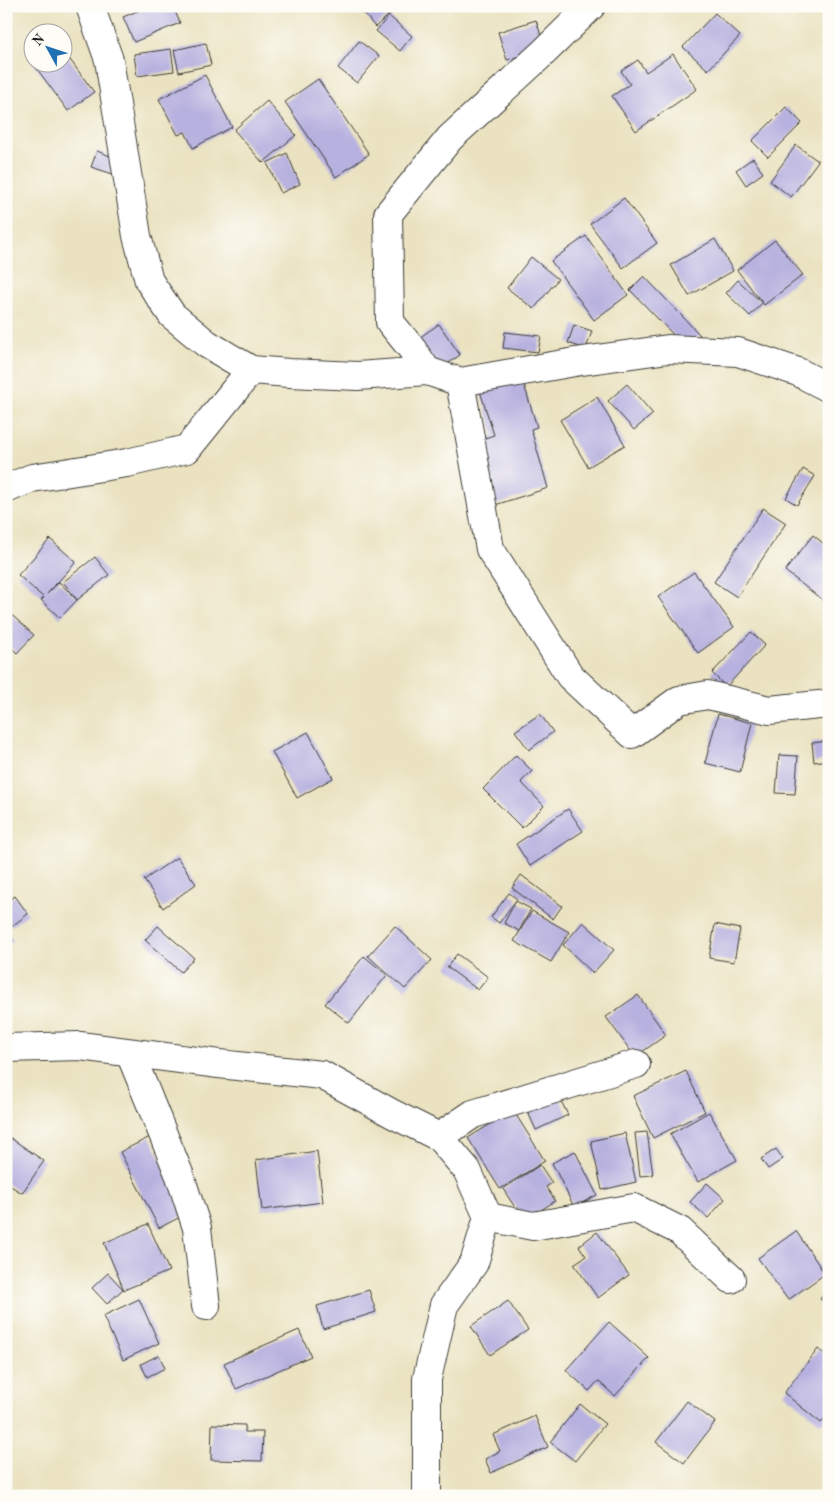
<svg xmlns="http://www.w3.org/2000/svg" width="835" height="1502" viewBox="0 0 835 1502" font-family="'Old Standard TT',serif">
<style>
.building{fill:#b7b1df}
.lines{fill:none;stroke-linecap:round;stroke-linejoin:round}
.minor-casing{stroke:#3b3a35;stroke-width:30}
.minor{stroke:#fff;stroke-width:28}
</style>
<rect width="100%" height="100%" fill="#fdfcf7"/>
<filter id="ink" filterUnits="userSpaceOnUse"><feTurbulence type="fractalNoise" baseFrequency=".02" numOctaves="2"/><feDisplacementMap in="SourceGraphic" scale="10" xChannelSelector="R" yChannelSelector="G"/><feConvolveMatrix kernelMatrix="1 2 1 2 8 2 1 2 1" color-interpolation-filters="sRGB"/></filter>
<filter id="wash" filterUnits="userSpaceOnUse"><feTurbulence type="fractalNoise" baseFrequency=".0096" numOctaves="4" result="noise"/><feDisplacementMap in="SourceGraphic" scale="20" xChannelSelector="R" yChannelSelector="G"/><feGaussianBlur stdDeviation="1.12" result="paint"/><feColorMatrix in="noise" values="0 0 0 0 0 0 0 0 0 0 0 0 0 0 0 0 0 1.4 0 .05"/><feComposite in="paint" operator="in"/></filter>
<g filter="url(#wash)">
<rect width="100%" height="100%" fill="#eae2c0"/>
<g id="blocks">
<g class="building">
<polygon points="149,6 173,6 180,23 134,42 123,17"/>
<polygon points="358,6 399,6 375,27"/>
<polygon points="715,13 740,36 708,70 683,47"/>
<polygon points="389,16 412,36 400,51 376,31"/>
<polygon points="536,20 545,48 507,60 498,32"/>
<polygon points="359,41 379,56 357,83 338,68"/>
<polygon points="206,43 211,65 179,72 174,50"/>
<polygon points="62,49 94,92 68,111 29,58 32,56 32,62 62,62"/>
<polygon points="171,49 174,71 137,76 134,54"/>
<polygon points="673,54 697,89 636,131 612,96 630,84 621,71 638,60 646,72"/>
<polygon points="205,75 232,127 193,148 185,132 178,135 159,99"/>
<polygon points="318,79 369,154 336,177 285,102"/>
<polygon points="267,101 296,135 263,163 234,130"/>
<polygon points="786,107 802,123 768,157 752,141"/>
<polygon points="796,145 818,161 791,197 770,181"/>
<polygon points="97,151 118,159 113,174 91,167"/>
<polygon points="287,153 300,184 281,193 267,163"/>
<polygon points="753,158 763,173 746,185 736,170"/>
<polygon points="624,198 657,243 623,268 590,224"/>
<polygon points="586,236 628,295 594,320 551,261"/>
<polygon points="715,239 733,271 689,296 671,265"/>
<polygon points="775,240 803,275 764,305 737,270"/>
<polygon points="531,257 558,279 534,309 507,288"/>
<polygon points="644,276 700,335 686,348 630,290"/>
<polygon points="738,280 762,303 750,316 726,293"/>
<polygon points="439,324 460,355 437,371 416,340"/>
<polygon points="574,325 592,331 586,349 568,343"/>
<polygon points="505,332 541,336 538,352 503,348"/>
<polygon points="522,378 537,427 531,429 548,488 495,505 476,441 494,435 480,391"/>
<polygon points="627,384 653,414 634,430 608,401"/>
<polygon points="597,397 625,445 588,467 560,420"/>
<polygon points="803,469 815,476 797,505 786,498"/>
<polygon points="763,508 786,523 737,597 714,582"/>
<polygon points="813,535 829,548 829,598 825,602 785,571"/>
<polygon points="50,539 76,562 47,594 59,582 77,600 60,618 41,600 44,598 18,575"/>
<polygon points="95,557 109,575 77,600 63,582"/>
<polygon points="694,572 734,627 698,653 658,597"/>
<polygon points="6,610 34,635 17,653 6,643"/>
<polygon points="751,632 765,645 726,687 712,673"/>
<polygon points="540,714 553,732 529,750 515,731"/>
<polygon points="718,714 752,723 740,772 705,763"/>
<polygon points="308,732 333,778 297,798 272,752"/>
<polygon points="828,741 829,760 814,762 812,743"/>
<polygon points="516,755 532,771 521,782 544,806 522,828 483,789"/>
<polygon points="779,755 798,756 795,794 776,793"/>
<polygon points="568,809 583,831 530,866 516,844"/>
<polygon points="177,857 196,884 163,908 144,880"/>
<polygon points="521,875 562,906 553,919 512,888"/>
<polygon points="509,893 517,899 499,923 491,917"/>
<polygon points="15,896 28,914 12,926 6,917 6,902"/>
<polygon points="516,901 531,909 519,931 504,923"/>
<polygon points="532,911 569,932 551,962 514,941"/>
<polygon points="583,922 614,950 593,973 563,945"/>
<polygon points="715,924 740,929 734,962 709,958"/>
<polygon points="158,926 194,958 181,972 145,940"/>
<polygon points="395,926 432,960 405,989 368,956"/>
<polygon points="6,929 13,941 6,945"/>
<polygon points="457,954 488,977 478,990 447,967"/>
<polygon points="364,956 387,975 349,1023 325,1004"/>
<polygon points="638,995 666,1035 635,1057 606,1017"/>
<polygon points="686,1071 705,1112 653,1138 633,1096"/>
<polygon points="557,1093 568,1115 536,1130 526,1108"/>
<polygon points="513,1110 545,1161 500,1189 468,1138"/>
<polygon points="709,1112 737,1160 698,1182 670,1134"/>
<polygon points="647,1132 653,1175 640,1176 635,1133"/>
<polygon points="625,1133 636,1182 602,1190 591,1141"/>
<polygon points="9,1137 44,1161 22,1193 6,1183 6,1141"/>
<polygon points="150,1137 188,1213 159,1228 120,1152"/>
<polygon points="776,1149 783,1159 768,1169 761,1159"/>
<polygon points="317,1151 323,1202 262,1210 256,1160"/>
<polygon points="575,1151 597,1195 574,1207 552,1163"/>
<polygon points="540,1165 552,1183 546,1187 555,1201 524,1221 503,1189"/>
<polygon points="707,1183 725,1199 708,1218 690,1202"/>
<polygon points="148,1224 169,1271 124,1290 104,1243"/>
<polygon points="796,1231 825,1274 788,1300 758,1258"/>
<polygon points="597,1232 629,1275 598,1298 574,1264 586,1256 579,1246"/>
<polygon points="108,1273 123,1289 107,1304 92,1288"/>
<polygon points="829,1287 829,1305 820,1299"/>
<polygon points="369,1290 376,1312 323,1329 317,1306"/>
<polygon points="139,1299 159,1343 123,1360 103,1316"/>
<polygon points="508,1301 528,1330 490,1355 471,1326"/>
<polygon points="609,1322 649,1358 615,1396 598,1381 589,1391 566,1370"/>
<polygon points="299,1330 311,1356 236,1389 224,1363"/>
<polygon points="818,1349 829,1357 829,1413 821,1423 784,1393"/>
<polygon points="159,1355 165,1368 147,1377 141,1364"/>
<polygon points="687,1401 715,1422 684,1463 656,1442"/>
<polygon points="580,1404 605,1424 575,1461 550,1442"/>
<polygon points="535,1416 548,1447 491,1473 485,1459 500,1451 493,1435"/>
<polygon points="212,1424 245,1425 245,1432 263,1432 262,1461 211,1460"/>
</g>
</g>
</g>
<g filter="url(#ink)">
<use href="#blocks" fill-opacity="0" stroke="#3b3a35" stroke-width="1"/>
<g class="lines">
<g class="minor-casing">
<g id="minor">
<polyline points="90,6 109,60 137,236 149,281 172,315 207,344 251,370 289,373 358,376 427,371 460,382 575,362 668,349 738,352 798,372 829,388"/>
<polyline points="427,371 412,349 390,322 388,214 450,138 544,52 591,6"/>
<polyline points="460,382 490,549 570,676 632,734 679,700 708,695 769,710 829,704"/>
<polyline points="6,489 32,478 127,463 187,449 251,370"/>
<polyline points="6,1048 80,1046 219,1064 322,1075 393,1114 439,1137 467,1170 488,1217 474,1263 444,1305 427,1379 427,1490"/>
<polyline points="130,1053 180,1176 197,1228 206,1306"/>
<polyline points="439,1137 473,1114 636,1064"/>
<polyline points="488,1217 533,1226 634,1208 680,1231 731,1279"/>
</g>
</g>
<use href="#minor" class="minor"/>
</g>
</g>
<rect width="835" height="1502" fill="none" stroke="#fdfcf7" stroke-width="25"/>
<g transform="translate(48 48) rotate(310)"><circle r="24" fill="#fdfcf7" stroke="#a3a29f"/>
<path d="M0-4L9 19L0 12L-9 19Z" fill="#1f6fb2"/>
<text y="-8" font-size="14" font-weight="bold" text-anchor="middle" fill="#1c1c1c">N</text>
</g>
</svg>
